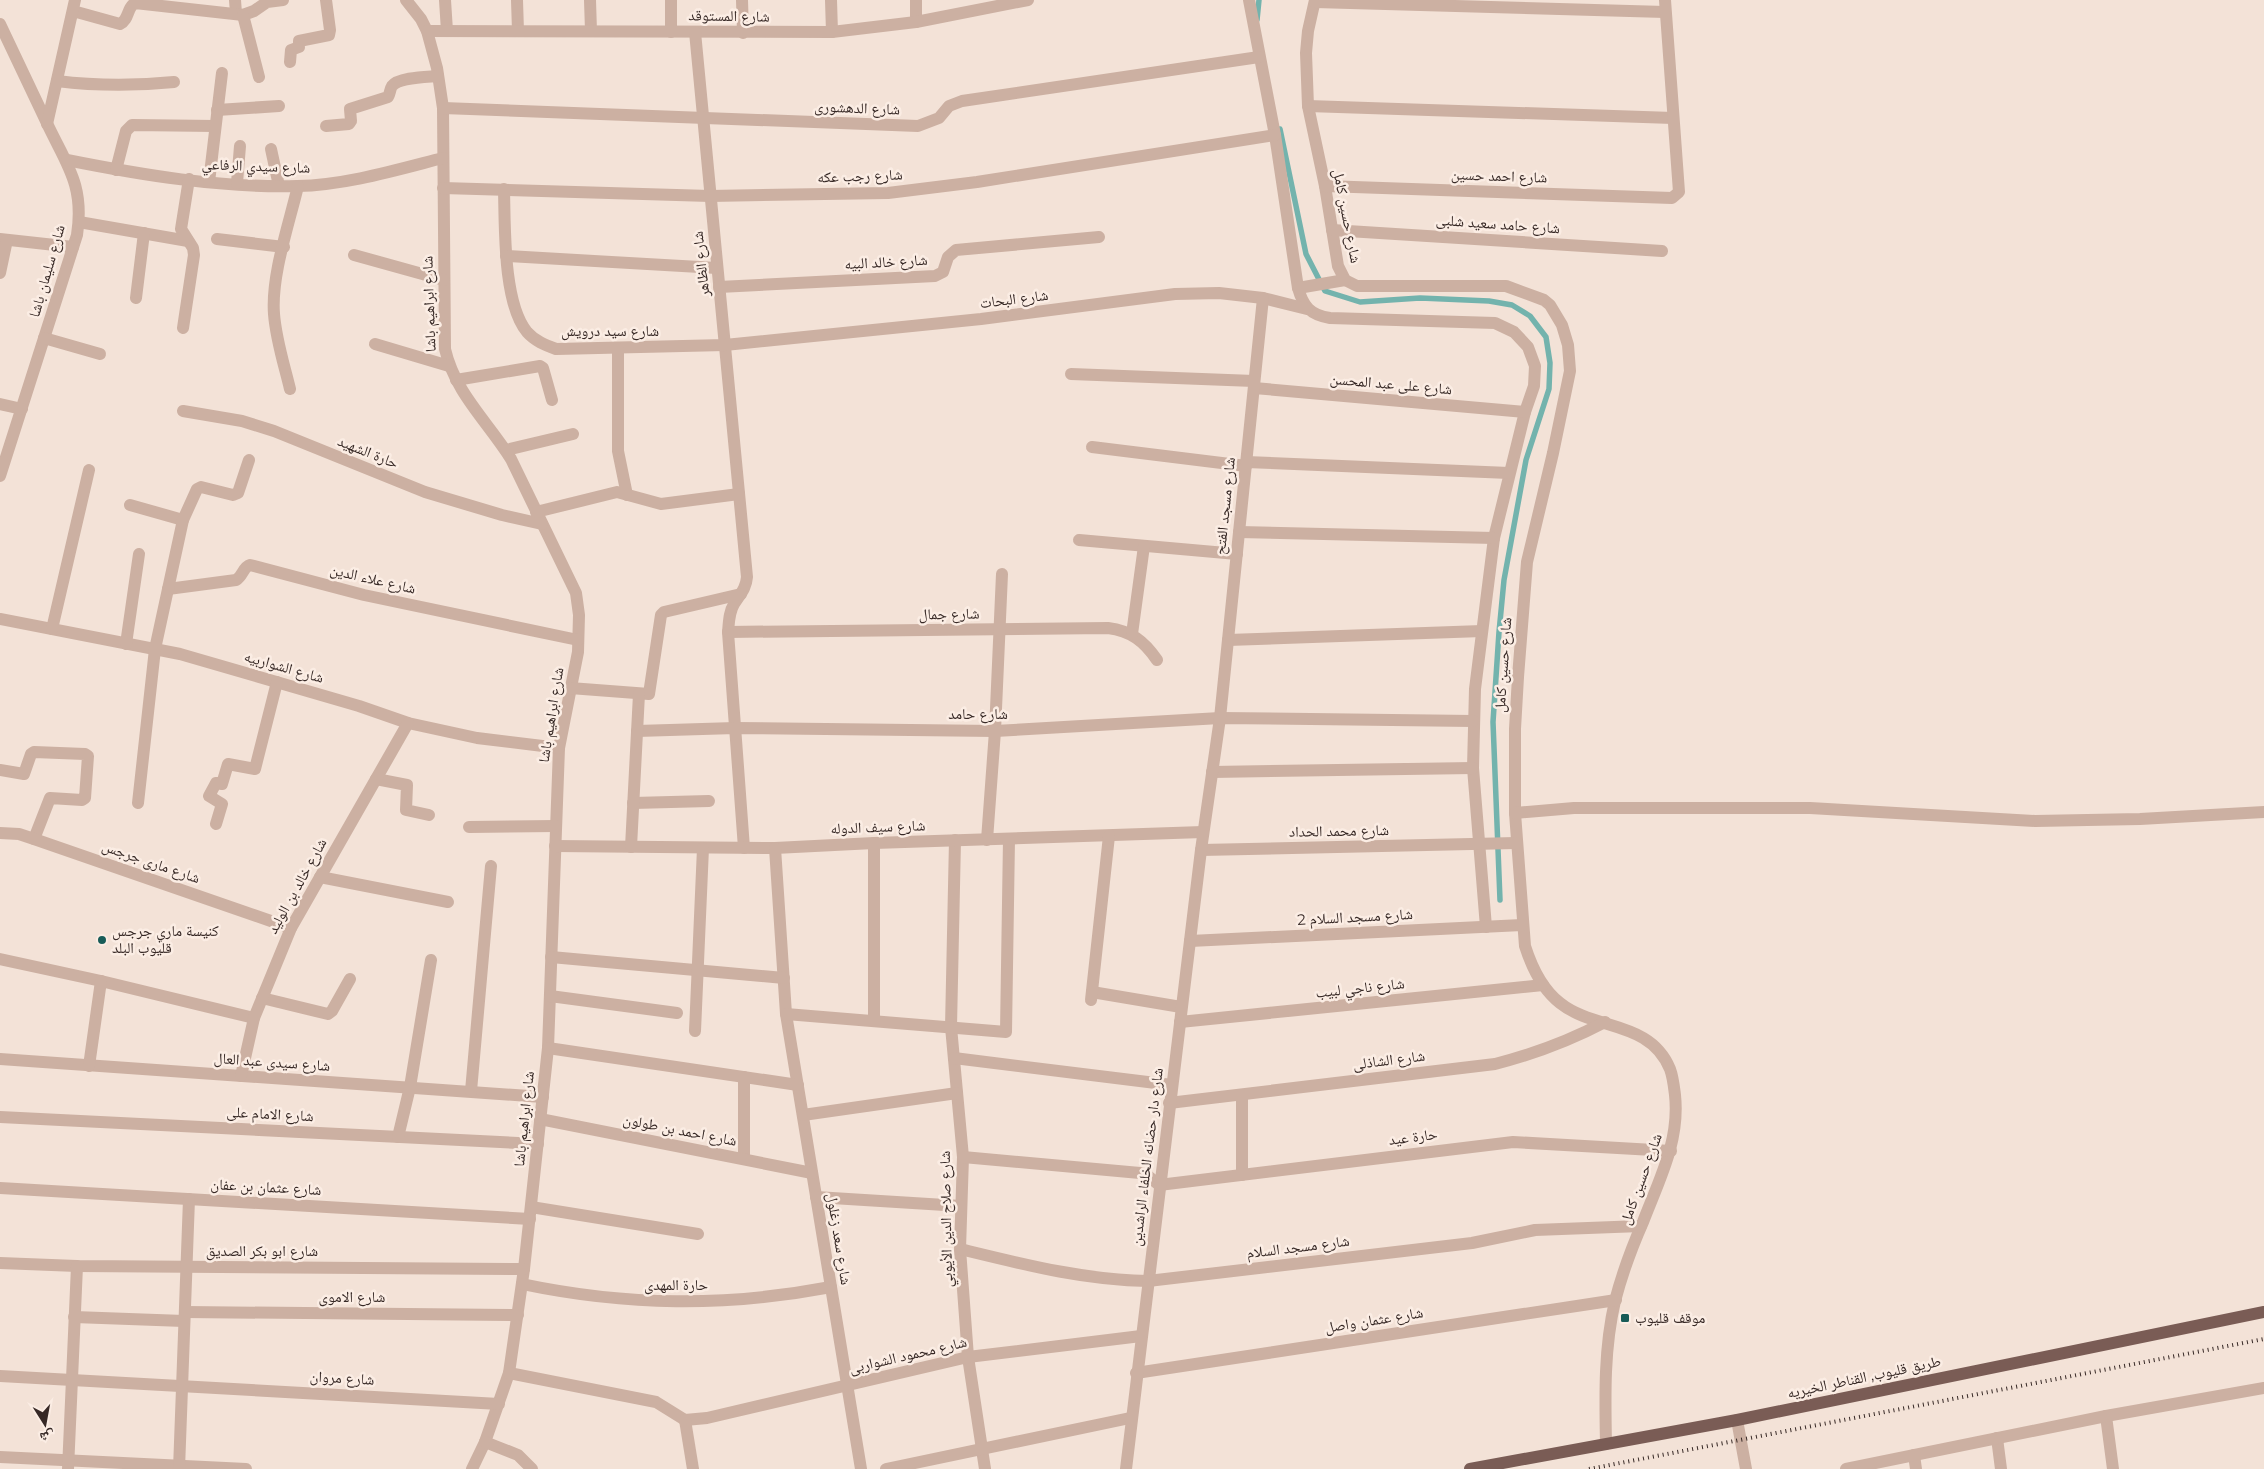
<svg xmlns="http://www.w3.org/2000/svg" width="2264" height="1469" viewBox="0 0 2264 1469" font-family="Montserrat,'Noto Naskh Arabic',sans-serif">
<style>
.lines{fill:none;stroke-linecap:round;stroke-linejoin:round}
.stream{stroke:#73b3ad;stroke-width:5.5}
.minor{stroke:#ccb0a2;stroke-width:12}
.major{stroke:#7a5c55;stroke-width:12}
.rail{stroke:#362825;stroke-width:4;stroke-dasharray:1 4;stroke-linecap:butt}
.poi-dot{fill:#175b57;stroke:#fbede4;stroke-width:2}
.labels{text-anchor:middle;stroke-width:5;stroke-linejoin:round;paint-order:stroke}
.street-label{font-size:15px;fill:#362825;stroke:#fbede4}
.poi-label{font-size:15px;fill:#362825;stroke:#fbede4;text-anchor:start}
</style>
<rect width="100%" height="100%" fill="#f3e2d7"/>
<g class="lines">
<g class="stream">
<polyline points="1257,20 1259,0"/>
<polyline points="1280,129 1306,254 1325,291 1360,302 1420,298 1489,301 1512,305 1530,316 1546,337 1550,363 1549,389 1526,460 1504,580 1499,632 1493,722 1500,900"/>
</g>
<g class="minor">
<polyline points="235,0 236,13"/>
<path d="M 406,0 L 421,19 L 427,31 L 437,68 L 443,108 L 445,349 C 455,393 488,422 511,459 L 576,593 L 579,615 L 578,652 L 559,748 L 548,1048 L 524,1269 L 509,1373 L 485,1442 L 472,1469"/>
<polyline points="445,0 447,31"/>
<polyline points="517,0 518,31"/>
<polyline points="590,0 591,31"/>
<polyline points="671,0 671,32"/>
<polyline points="742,0 743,33"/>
<polyline points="831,0 832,32"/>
<polyline points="916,0 916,22"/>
<path d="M 1249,0 L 1275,135 L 1298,288 C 1303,306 1310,315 1330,318 L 1495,323 L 1514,332 L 1528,347 L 1535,366 L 1534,386 L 1525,412 L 1494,538 L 1475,689 L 1473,768 L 1486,927"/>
<path d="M 1315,0 L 1308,31 L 1306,53 L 1308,106 L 1325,186 L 1338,266 L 1345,280 L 1357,286 L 1506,286 L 1544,300 L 1550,305 L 1562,325 L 1568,345 L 1570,371 L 1553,453 L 1527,562 L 1518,677 L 1515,729 L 1515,813 L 1525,946 C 1532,968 1542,989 1560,1003 C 1595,1031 1650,1020 1670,1069 C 1673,1077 1674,1087 1675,1095 C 1680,1141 1659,1180 1643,1222 C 1632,1247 1622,1274 1615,1301 C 1604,1348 1605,1395 1606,1444"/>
<polyline points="1315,2 1665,12"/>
<path d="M 73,11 L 120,24 C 129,20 127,7 135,3 L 243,15 L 254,11 L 267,2 L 283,0"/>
<polyline points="243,15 259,77"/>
<path d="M 0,24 C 15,56 30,87 45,119 C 65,163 85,183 77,235 L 0,476"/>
<polyline points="427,31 832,32 916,22 1028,0"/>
<path d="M 695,32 L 747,577 C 746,589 740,594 734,604 C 729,612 729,622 728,632 L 744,848"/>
<polyline points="290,62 291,50 299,47 299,41 329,35 330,30 326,0"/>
<path d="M 57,81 C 97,86 134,86 174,82"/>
<polyline points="1308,106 1673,118"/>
<polyline points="443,108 918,126 939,118 949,106 962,101 1259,57"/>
<polyline points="217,110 279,106"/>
<polyline points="47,124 75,0"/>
<path d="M 326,126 L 349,124 L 351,121 L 350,109 L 388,97 C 390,94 390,89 392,86 C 399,77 428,77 438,76"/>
<polyline points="271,149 279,186"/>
<path d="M 67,160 C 142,175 220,188 297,186 C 346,185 396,170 443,158"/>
<polyline points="116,170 126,131 132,125 215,126"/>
<polyline points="209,182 222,73"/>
<polyline points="237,183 240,146"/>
<polyline points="1325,186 1672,198 1679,192 1665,0"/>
<polyline points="443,188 710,196 888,193 977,182 1275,135"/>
<path d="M 504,189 C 505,227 503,303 527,332 C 535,341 545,345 556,349 L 725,345 L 981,319 L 1175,294 L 1219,293 L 1263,298 L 1307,309"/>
<polyline points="79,222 188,241"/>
<polyline points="1332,230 1662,251"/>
<polyline points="0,239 73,247"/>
<polyline points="217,239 284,247"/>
<polyline points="354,255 444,280"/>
<polyline points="506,256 717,268"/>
<polyline points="0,273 7,240"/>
<polyline points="719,287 935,276 943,272 948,257 956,250 1099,237"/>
<polyline points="1298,288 1345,280"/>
<polyline points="136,298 144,233"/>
<polyline points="183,328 194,255 193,248 181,229 189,179"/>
<polyline points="44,338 100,354"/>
<polyline points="375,344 449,366"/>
<polyline points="618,349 618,451 627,495"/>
<polyline points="1071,374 1254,381"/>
<polyline points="456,380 540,366 543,368 552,400"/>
<polyline points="1254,388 1525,412"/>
<path d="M 290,389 C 284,364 276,340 274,314 C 271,276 289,224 298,186"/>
<polyline points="0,404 22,409"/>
<polyline points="183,411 242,421 274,431 425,492 502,515 542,524"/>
<polyline points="1092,447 1246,466"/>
<polyline points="506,450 573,434"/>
<polyline points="1246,462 1509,473"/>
<polyline points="130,505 183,520"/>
<polyline points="536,512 617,492 661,504 739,494"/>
<polyline points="1239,532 1494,538"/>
<polyline points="1079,540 1237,554"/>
<path d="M 168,589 L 236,580 C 243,576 243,567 250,565 L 364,595 L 578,640"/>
<polyline points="0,619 180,654 359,706 408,723 477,738 559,748"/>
<polyline points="52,629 89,470"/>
<path d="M 728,632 L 1108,628 C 1131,631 1144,641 1157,660"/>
<polyline points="1132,634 1144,546"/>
<polyline points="1228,640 1482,631"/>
<polyline points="126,644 139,554"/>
<polyline points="570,688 649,694 661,615 664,612 741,594"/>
<polyline points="637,731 735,728 995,731 1220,718 1473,721"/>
<polyline points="0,770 24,774 31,754 34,752 85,754 88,756 85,798 82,800 50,798 34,839"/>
<polyline points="1212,772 1473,768"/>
<polyline points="376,779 407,785 406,810 429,815"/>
<polyline points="138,803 155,649 183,520 197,489 201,487 233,495 238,493 249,460"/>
<polyline points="633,803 709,801"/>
<polyline points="1515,813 1574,808 1810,808 2035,821 2140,819 2264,812"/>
<polyline points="216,824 222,804 209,796 216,783 222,784 228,764 255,769 277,682"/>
<polyline points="469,827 556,826"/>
<polyline points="0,833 19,834 34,839 291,928"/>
<polyline points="955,840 951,1027 963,1157 960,1249 968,1357 985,1469"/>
<polyline points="987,840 995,731 1002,574"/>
<polyline points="555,846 775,848 874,843 1203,832"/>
<polyline points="631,847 639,694"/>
<polyline points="775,848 786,1014 861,1469"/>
<polyline points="1201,850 1516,843"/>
<polyline points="320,877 448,902"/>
<polyline points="1190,941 1522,925"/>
<polyline points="551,957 784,978"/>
<polyline points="0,959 101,981 254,1018"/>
<polyline points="1092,992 1181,1007"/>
<polyline points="550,996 677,1013"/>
<polyline points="262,998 328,1014 332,1011 350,979"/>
<polyline points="1091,1000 1109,836"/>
<polyline points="786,1014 1006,1032 1009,839"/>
<polyline points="874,1021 874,843"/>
<polyline points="1180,1022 1543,985"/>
<polyline points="695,1031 703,848"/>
<polyline points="548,1048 798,1085"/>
<polyline points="954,1058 1172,1085"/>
<polyline points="0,1059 543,1097"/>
<polyline points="89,1066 101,981"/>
<polyline points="241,1076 254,1018 291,928 408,723"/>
<polyline points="744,1077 744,1159"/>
<polyline points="471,1091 491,866"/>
<path d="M 1169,1103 L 1495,1064 C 1534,1054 1569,1041 1605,1022"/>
<polyline points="803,1115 957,1093"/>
<polyline points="0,1117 538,1144"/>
<polyline points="540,1119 812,1173"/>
<polyline points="398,1137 410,1087 431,960"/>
<polyline points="963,1157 1140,1173 1147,1175 1159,1185 1513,1142 1671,1151"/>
<polyline points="1242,1175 1242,1095"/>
<polyline points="0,1188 530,1219"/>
<polyline points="816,1197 961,1206"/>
<polyline points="531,1207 698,1234"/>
<path d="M 960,1249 C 1022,1264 1083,1280 1148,1281 L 1472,1243 L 1535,1230 L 1641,1226"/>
<polyline points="0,1263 77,1266 524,1269"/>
<path d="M 522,1284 C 627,1306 725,1307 831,1287"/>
<polyline points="185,1312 518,1315"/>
<polyline points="74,1317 184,1321"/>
<polyline points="509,1373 656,1402 685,1420"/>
<polyline points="1136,1373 1616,1300"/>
<polyline points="0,1376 499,1404"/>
<polyline points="2106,1416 2113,1469"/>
<polyline points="685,1420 707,1418 968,1357 1141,1336"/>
<polyline points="685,1420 693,1469"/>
<polyline points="1737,1420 1746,1469"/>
<polyline points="1997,1438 2001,1469"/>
<polyline points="485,1442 518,1455 532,1469"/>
<polyline points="1914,1455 1916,1469"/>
<polyline points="0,1457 246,1469"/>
<polyline points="68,1469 77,1266"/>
<polyline points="179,1469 189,1199"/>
<polyline points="886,1469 1130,1418"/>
<polyline points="1126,1469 1201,850 1220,718 1263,298"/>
<polyline points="1846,1469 2106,1416 2264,1388"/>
</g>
<polyline class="major" points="1470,1469 1737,1420 2264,1312"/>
<polyline class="rail" points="1589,1469 2264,1339"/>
</g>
<g class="poi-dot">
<circle cx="102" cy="940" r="5"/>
<rect x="1620" y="1313" width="10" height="10" rx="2.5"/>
</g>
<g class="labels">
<g class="street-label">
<text transform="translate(729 16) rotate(1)" y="5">شارع المستوقد</text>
<text transform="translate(857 108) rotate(2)" y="5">شارع الدهشورى</text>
<text transform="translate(256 166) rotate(2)" y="5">شارع سيدي الرفاعي</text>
<text transform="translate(860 176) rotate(-2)" y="5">شارع رجب عكه</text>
<text transform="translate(1499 176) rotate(2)" y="5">شارع احمد حسين</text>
<text transform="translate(1347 216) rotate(79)" y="5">شارع حسين كامل</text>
<text transform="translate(1498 224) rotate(4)" y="5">شارع حامد سعيد شلبى</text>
<text transform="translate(886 262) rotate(-3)" y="5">شارع خالد البيه</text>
<text transform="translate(701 264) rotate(-96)" y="5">شارع الظاهر</text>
<text transform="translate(47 271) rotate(-74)" y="5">شارع سليمان باشا</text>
<text transform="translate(1014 299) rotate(-7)" y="5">شارع البحات</text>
<text transform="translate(429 304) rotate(-92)" y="5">شارع ابراهيم باشا</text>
<text x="610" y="336">شارع سيد درويش</text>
<text transform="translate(1391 384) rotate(5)" y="5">شارع على عبد المحسن</text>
<text transform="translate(368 452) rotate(22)" y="5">حارة الشهيد</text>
<text transform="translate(1225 506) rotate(-84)" y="5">شارع مسجد الفتح</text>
<text transform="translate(373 579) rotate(13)" y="5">شارع علاء الدين</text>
<text transform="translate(949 614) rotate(-1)" y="5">شارع جمال</text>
<text transform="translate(1503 665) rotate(-86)" y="5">شارع حسين كامل</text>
<text transform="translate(284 667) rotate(16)" y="5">شارع الشواربيه</text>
<text x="978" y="719">شارع حامد</text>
<text transform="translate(551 715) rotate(-81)" y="5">شارع ابراهيم باشا</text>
<text transform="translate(878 827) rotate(-2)" y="5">شارع سيف الدوله</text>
<text transform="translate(1339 831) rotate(-1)" y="5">شارع محمد الحداد</text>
<text transform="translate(151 862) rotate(19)" y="5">شارع مارى جرجس</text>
<text transform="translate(297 886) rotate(-61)" y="5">شارع خالد بن الوليد</text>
<text transform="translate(1355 917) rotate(-3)" y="5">شارع مسجد السلام 2</text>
<text transform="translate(1360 988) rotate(-6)" y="5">شارع ناجي لبيب</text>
<text transform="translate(1389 1060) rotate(-7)" y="5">شارع الشاذلى</text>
<text transform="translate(272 1062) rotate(4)" y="5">شارع سيدى عبد العال</text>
<text transform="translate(270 1114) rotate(3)" y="5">شارع الامام على</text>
<text transform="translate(524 1119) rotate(-84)" y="5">شارع ابراهيم باشا</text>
<text transform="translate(680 1130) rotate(11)" y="5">شارع احمد بن طولون</text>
<text transform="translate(1413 1137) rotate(-7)" y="5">حارة عيد</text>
<text transform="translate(1147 1157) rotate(-83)" y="5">شارع دار حضانه الخلفاء الراشدين</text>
<text transform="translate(1641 1179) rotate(-70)" y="5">شارع حسين كامل</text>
<text transform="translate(266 1187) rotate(3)" y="5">شارع عثمان بن عفان</text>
<text transform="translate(946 1219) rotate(-91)" y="5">شارع صلاح الدين الأيوبي</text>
<text transform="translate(839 1239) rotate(81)" y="5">شارع سعد زغلول</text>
<text transform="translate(1298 1247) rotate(-7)" y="5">شارع مسجد السلام</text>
<text x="262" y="1256">شارع ابو بكر الصديق</text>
<text x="676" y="1290">حارة المهدى</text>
<text x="352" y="1302">شارع الاموى</text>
<text transform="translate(1374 1320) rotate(-9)" y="5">شارع عثمان واصل</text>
<text transform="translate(908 1355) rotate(-13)" y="5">شارع محمود الشواربى</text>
<text transform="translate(1864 1377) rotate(-12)" y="5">طريق قليوب, القناطر الخيريه</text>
<text transform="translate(342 1378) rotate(3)" y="5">شارع مروان</text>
</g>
<g class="poi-label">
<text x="112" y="936">كنيسة ماري جرجس<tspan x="112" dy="17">قليوب البلد</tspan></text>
<text x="1635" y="1323">موقف قليوب</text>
</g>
</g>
<g transform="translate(45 1424) rotate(169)" stroke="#fbede4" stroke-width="4" paint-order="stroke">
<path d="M0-4L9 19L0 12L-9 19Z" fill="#362825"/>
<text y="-8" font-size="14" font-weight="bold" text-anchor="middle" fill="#362825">ش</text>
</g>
</svg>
